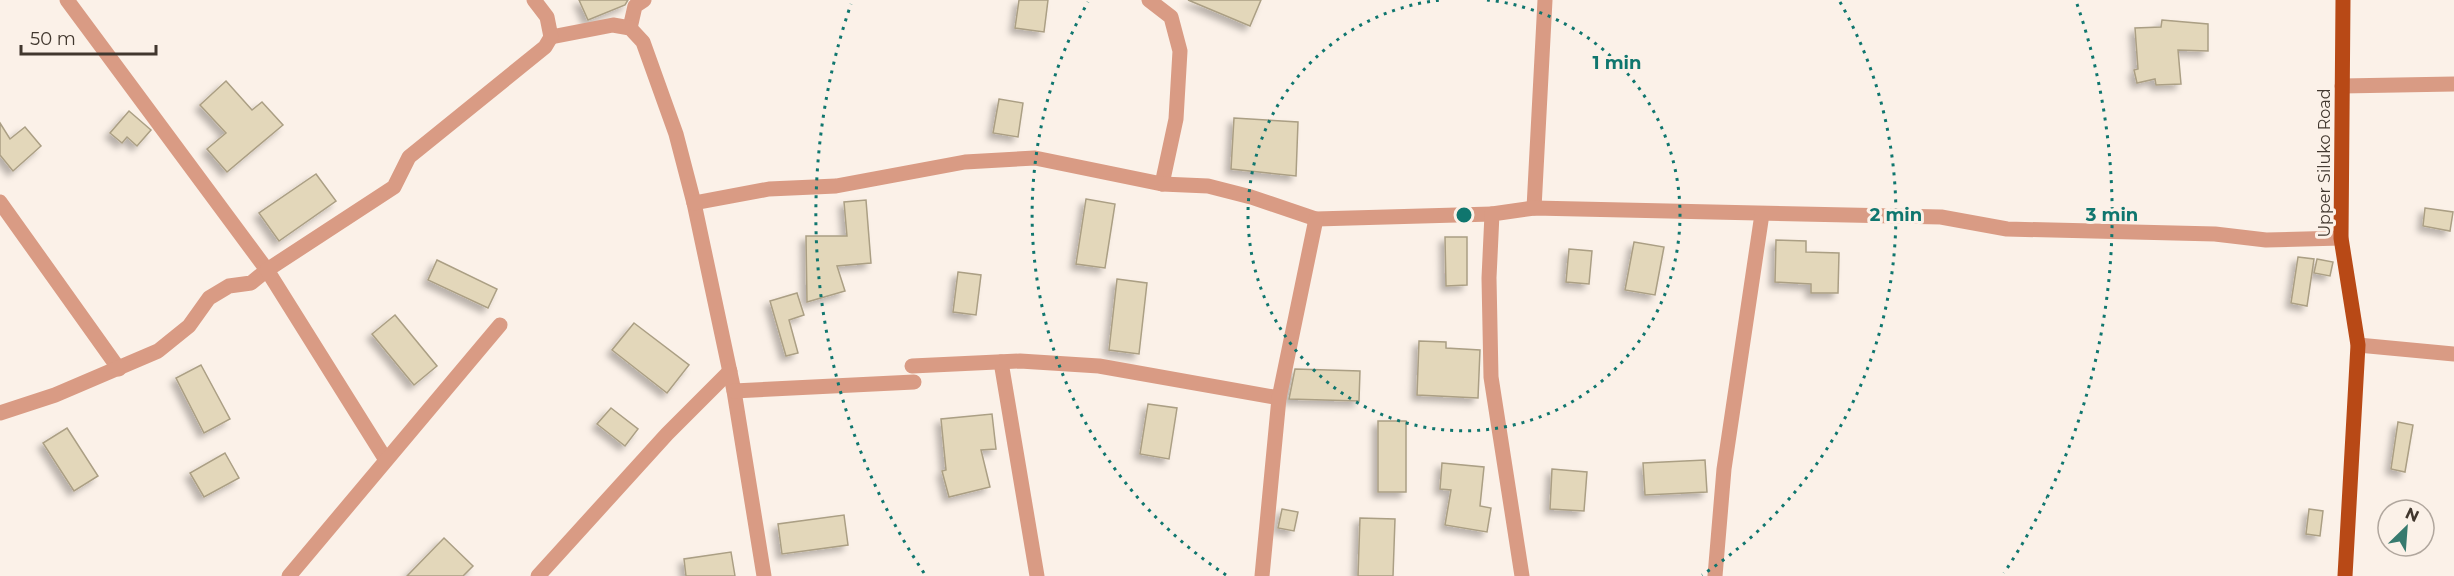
<svg xmlns="http://www.w3.org/2000/svg" width="2454" height="576" viewBox="0 0 2454 576" font-family="Montserrat,sans-serif">
<style>
.building{fill:#e3d7ba;stroke:#ab9f84;stroke-width:1.5;filter:url(#shadow)}
.lines{fill:none;stroke-linecap:round;stroke-linejoin:round}
.minor{stroke:#d99b84;stroke-width:15}
.major{stroke:#b84916;stroke-width:15}
.ring{fill:none;stroke:#0f766e;stroke-width:3;stroke-dasharray:3 6}
.labels{text-anchor:middle;stroke-width:6;stroke-linejoin:round;paint-order:stroke}
.street-label{font-size:16px;fill:#41372e;stroke:#fbf1e8}
.centre{fill:#0f766e;stroke:#fbf1e8;stroke-width:3}
.ring-label{font-size:18px;text-anchor:middle;font-weight:bold;fill:#0f766e;stroke:#fbf1e8;stroke-width:6;stroke-linejoin:round;paint-order:stroke}
</style>
<defs>
<filter id="shadow"><feDropShadow dx="-5" dy="5" stdDeviation="3" flood-color="#0004"/></filter>
</defs>
<rect width="100%" height="100%" fill="#fbf1e8"/>
<g class="building">
<polygon points="579,0 628,0 625,5 588,20"/>
<polygon points="1019,0 1048,0 1044,32 1015,28"/>
<polygon points="1188,0 1261,0 1250,26"/>
<polygon points="2162,20 2208,24 2208,51 2178,50 2181,84 2156,85 2155,79 2137,83 2134,70 2138,69 2135,28 2161,27"/>
<polygon points="226,81 252,110 262,102 283,125 227,172 207,149 226,133 200,105"/>
<polygon points="999,99 1023,103 1018,137 993,133"/>
<polygon points="129,111 151,130 137,146 127,137 122,143 110,133"/>
<polygon points="1234,118 1298,122 1296,176 1231,169"/>
<polygon points="0,123 10,139 25,127 41,146 13,171 0,155"/>
<polygon points="316,174 336,201 279,241 259,213"/>
<polygon points="1086,199 1115,204 1105,268 1076,264"/>
<polygon points="866,200 871,263 837,266 845,291 807,302 806,236 847,236 844,202"/>
<polygon points="2425,208 2453,212 2450,231 2423,226"/>
<polygon points="1445,237 1467,237 1467,285 1446,286"/>
<polygon points="1776,240 1806,241 1806,252 1839,253 1838,293 1811,293 1811,284 1775,282"/>
<polygon points="1634,242 1664,247 1655,295 1625,290"/>
<polygon points="1569,249 1592,251 1589,284 1566,282"/>
<polygon points="2298,257 2314,259 2307,306 2291,303"/>
<polygon points="2317,259 2333,262 2330,276 2314,273"/>
<polygon points="437,260 497,289 488,308 428,280"/>
<polygon points="958,272 981,275 976,315 953,312"/>
<polygon points="1117,279 1147,283 1139,354 1109,350"/>
<polygon points="797,293 804,315 789,320 798,353 786,356 770,301"/>
<polygon points="395,315 437,366 414,385 372,334"/>
<polygon points="634,323 689,365 667,393 612,350"/>
<polygon points="1419,341 1446,342 1446,348 1480,350 1478,398 1417,395"/>
<polygon points="201,365 230,419 204,433 176,378"/>
<polygon points="1295,369 1360,371 1359,401 1289,399"/>
<polygon points="1148,404 1177,408 1169,459 1140,454"/>
<polygon points="611,408 638,429 625,446 597,424"/>
<polygon points="992,414 996,449 981,450 990,487 949,497 942,471 946,470 941,419"/>
<rect x="1378" y="421" width="28" height="71"/>
<polygon points="2398,422 2413,425 2405,472 2391,469"/>
<polygon points="67,428 98,476 74,491 43,443"/>
<polygon points="225,453 239,478 204,497 190,473"/>
<polygon points="1705,460 1707,492 1645,495 1643,463"/>
<polygon points="1442,463 1484,467 1480,506 1491,508 1487,532 1445,525 1451,490 1440,489"/>
<polygon points="1552,469 1587,472 1584,511 1550,509"/>
<polygon points="1282,509 1298,512 1294,531 1278,528"/>
<polygon points="2309,509 2323,511 2320,536 2306,534"/>
<polygon points="844,515 848,545 782,554 778,524"/>
<polygon points="1360,518 1395,519 1393,576 1358,576"/>
<polygon points="444,538 473,566 463,576 407,576"/>
<polygon points="731,552 735,576 686,576 684,559"/>
</g>
<g class="lines">
<g class="minor">
<polyline points="1149,0 1171,17 1180,51 1176,119 1162,184"/>
<polyline points="630,28 635,6 644,0"/>
<polyline points="551,37 613,25 630,28 643,42 676,134 694,203 734,391 764,576"/>
<polyline points="2342,86 2454,84"/>
<polyline points="0,202 119,369"/>
<polyline points="694,203 769,189 836,186 965,162 1035,158 1162,184 1208,186 1251,197 1316,219 1492,214"/>
<polyline points="1534,208 1545,0"/>
<polyline points="2358,345 2454,354"/>
<polyline points="1001,362 1037,576"/>
<polyline points="912,366 1020,361 1099,366 1279,398"/>
<polyline points="734,391 914,382"/>
<polyline points="0,413 55,395 158,351 189,326 209,298 229,286 251,283 267,270 67,0"/>
<polyline points="386,460 267,270 394,187 409,157 545,47 551,37 547,17 534,0"/>
<polyline points="289,576 500,325"/>
<polyline points="538,576 667,434 730,371"/>
<polyline points="1262,576 1279,398 1316,219"/>
<polyline points="1522,576 1491,377 1489,278 1492,214 1534,208 1941,217 2007,229 2215,234 2266,240 2341,238"/>
<polyline points="1715,576 1724,469 1762,214"/>
</g>
<polyline class="major" points="2343,0 2341,238 2358,345 2345,576"/>
</g>
<g class="ring">
<path d="M1487 0A216 216 0 1 1 1441 0"/>
<path d="M1226 575A432 432 0 0 1 1088 2M1840 2A432 432 0 0 1 1702 575"/>
<path d="M924 573A648 648 0 0 1 851 4M2077 4A648 648 0 0 1 2004 573"/>
</g>
<g class="labels">
<g class="street-label">
<text transform="translate(2324 163) rotate(-90)" y="6">Upper Siluko Road</text>
</g>
</g>
<circle cx="1464" cy="215" r="9" class="centre"/>
<g class="ring-label">
<text x="1617" y="69">1 min</text>
<text x="1896" y="221">2 min</text>
<text x="2112" y="221">3 min</text>
</g>
<g transform="translate(2406 528) rotate(25)"><circle r="28" fill="#fbf1e8" stroke="#b1a79e" stroke-width="1.5"/>
<path d="M0-4.5L10 22L0 15L-10 22Z" fill="#377a6e"/>
<text y="-9" font-size="16" font-weight="bold" text-anchor="middle" fill="#41372e">N</text>
</g>
<path d="M21 45v9h135v-9" fill="none" stroke="#41372e" stroke-width="3"/>
<text x="30" y="45" font-size="18" fill="#41372e" stroke="#fbf1e8" stroke-width="4.5" paint-order="stroke">50 m</text>
</svg>
